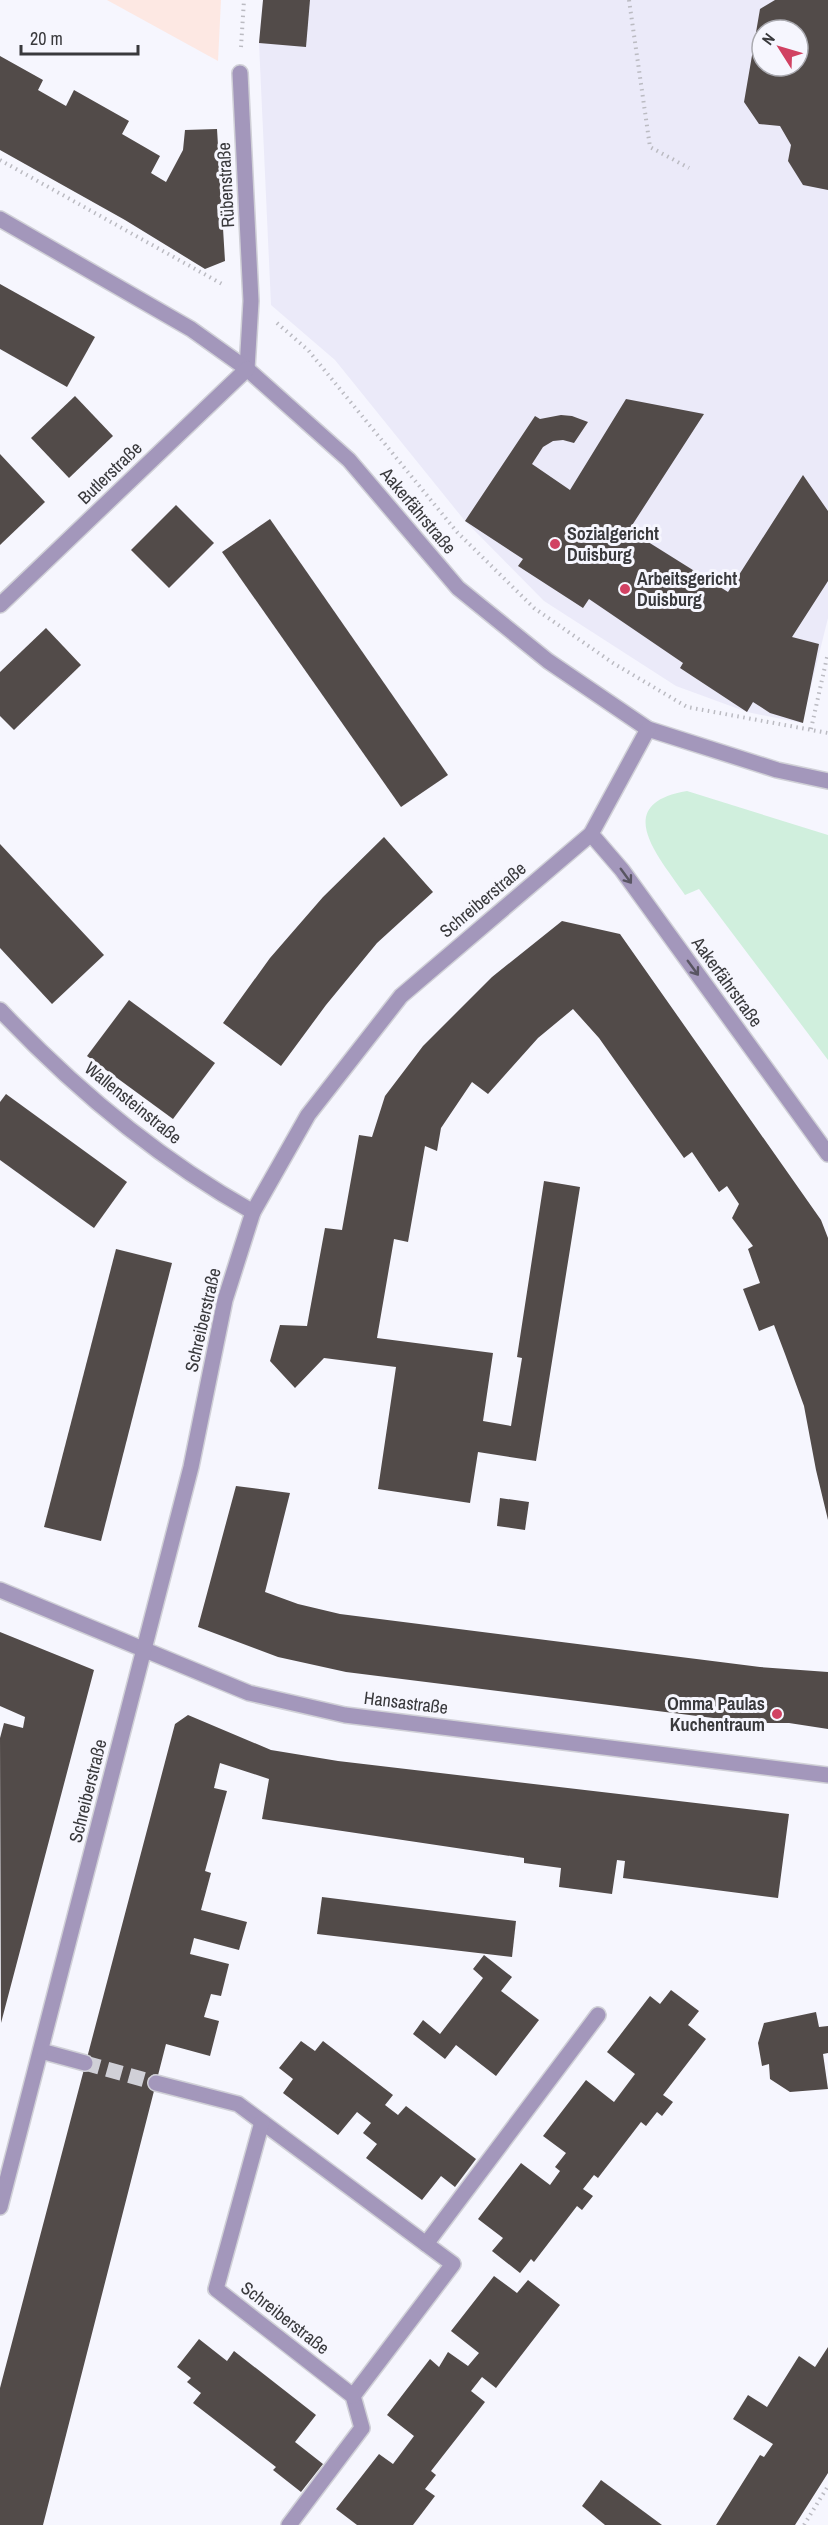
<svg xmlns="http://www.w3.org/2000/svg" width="828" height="2525" viewBox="0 0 828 2525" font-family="'Archivo Narrow',sans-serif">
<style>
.built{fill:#ebeaf9;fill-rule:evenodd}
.education{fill:#fde8e3}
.green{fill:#d0efdd}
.building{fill:#524b49;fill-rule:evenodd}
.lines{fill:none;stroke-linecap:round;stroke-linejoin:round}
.minor-tunnel{stroke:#d0d0d7;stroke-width:15;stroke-dasharray:15 8;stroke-linecap:butt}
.minor-casing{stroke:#d0d0d7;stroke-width:18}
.path{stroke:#bbbbc2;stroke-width:4;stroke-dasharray:1.5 4.5;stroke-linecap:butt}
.minor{stroke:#a397bb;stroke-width:15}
.oneway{stroke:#595562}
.poi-dot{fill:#d14162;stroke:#f6f6fe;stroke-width:2}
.labels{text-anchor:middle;stroke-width:6;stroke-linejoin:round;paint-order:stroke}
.street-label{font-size:18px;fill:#39393c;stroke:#f6f6fe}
.poi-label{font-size:18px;font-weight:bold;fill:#39393c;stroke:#f6f6fe;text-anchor:start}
</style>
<rect width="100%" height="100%" fill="#f6f6fe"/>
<path class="built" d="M 263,0 L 828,0 L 828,618 L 802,723 L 747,712 L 676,686 L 544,601 L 465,521 L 335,360 L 271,305 L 259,43 ZM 762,30 L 798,30 L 798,66 L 762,66 Z"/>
<polygon class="education" points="107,0 221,0 218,61"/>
<path class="green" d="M 687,791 L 828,835 L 828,1060 L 699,889 L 685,895 C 659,857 610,804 687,791 Z"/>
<g class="building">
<polygon points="263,0 310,0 306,47 259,43"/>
<path d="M 775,0 L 828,0 L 828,190 L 803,185 L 788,161 L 791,145 L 780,126 L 759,124 L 744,102 L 760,9 ZM 762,30 L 798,30 L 798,66 L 762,66 Z"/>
<polygon points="0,56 43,80 38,90 66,106 74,90 129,121 122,134 160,156 151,173 166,182 183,150 185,130 217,129 225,261 205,269 125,220 0,150"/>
<polygon points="0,284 95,337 67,387 0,349"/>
<polygon points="75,396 113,436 69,478 31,438"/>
<polygon points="626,399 704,414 629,530 728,592 803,475 828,511 828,581 792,637 819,644 803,723 770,713 753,702 747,712 680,668 683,663 589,599 583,608 518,566 523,559 465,521 535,416 540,419 561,415 572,416 588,422 574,443 563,440 553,441 543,447 532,464 570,490"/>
<polygon points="0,454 45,502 0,545"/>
<polygon points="176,505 214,543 169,588 131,550"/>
<polygon points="270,519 448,775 401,807 222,552"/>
<polygon points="46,628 81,665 14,730 0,716 0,672"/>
<polygon points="384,837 433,892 377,943 326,1005 281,1066 223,1023 270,958 323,897"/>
<polygon points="0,844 104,955 52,1004 0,948"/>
<polygon points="562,921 620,934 821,1220 828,1238 828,1520 816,1470 804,1406 785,1354 774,1325 759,1331 743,1289 760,1283 748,1249 753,1246 732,1218 739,1204 727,1186 719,1192 692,1152 684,1158 599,1038 573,1009 538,1038 488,1094 472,1082 441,1128 437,1151 425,1146 408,1242 394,1239 377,1338 493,1353 483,1421 511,1426 522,1358 517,1357 544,1181 580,1187 536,1461 478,1452 470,1503 378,1489 396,1367 324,1358 295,1388 270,1361 280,1325 307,1326 325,1228 342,1230 359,1135 372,1137 385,1096 423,1046 492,977"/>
<polygon points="129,1000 215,1063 173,1119 87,1056"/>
<polygon points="6,1094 127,1182 94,1228 0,1160 0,1102"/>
<polygon points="116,1249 172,1263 101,1541 44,1527"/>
<polygon points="236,1486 290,1493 265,1592 298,1604 340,1614 760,1667 828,1672 828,1729 789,1723 753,1723 346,1672 278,1657 198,1627"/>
<polygon points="500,1498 529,1502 525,1530 497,1526"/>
<polygon points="0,1632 94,1670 1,2023 0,1738 4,1723 23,1728 25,1717 0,1706"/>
<polygon points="188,1715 271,1750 338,1761 789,1814 778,1898 623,1878 625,1861 617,1860 612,1894 559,1887 561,1868 524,1863 524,1858 262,1819 269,1779 220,1763 214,1788 227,1791 205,1871 211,1873 201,1910 247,1922 239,1950 194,1938 190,1954 229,1964 221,1996 211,1994 204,2017 219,2021 210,2056 166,2044 43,2525 0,2525 0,2388 175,1724"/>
<polygon points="322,1897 516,1921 512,1957 317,1934"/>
<polygon points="484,1955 512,1977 501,1991 539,2020 496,2076 456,2045 445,2059 413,2034 423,2020 440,2034 483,1978 473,1969"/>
<polygon points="671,1990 699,2011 688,2025 706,2039 663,2095 673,2102 662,2116 657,2112 646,2126 641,2122 598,2178 594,2175 583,2189 593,2196 582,2210 577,2206 534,2262 531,2259 520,2273 492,2251 503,2238 478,2219 521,2163 550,2185 560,2171 555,2167 566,2153 543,2136 586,2080 614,2102 635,2074 607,2052 650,1996 660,2004"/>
<polygon points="816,2012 819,2027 828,2026 828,2053 823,2054 828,2089 790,2092 770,2079 769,2064 762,2066 758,2043 764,2023"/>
<polygon points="301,2041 315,2051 323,2041 393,2095 385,2105 398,2115 406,2106 476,2159 455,2187 441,2176 422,2200 366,2158 377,2144 363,2133 371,2123 357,2112 338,2135 283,2093 293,2079 279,2068"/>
<polygon points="494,2276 517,2293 528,2280 560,2305 496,2388 482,2377 471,2391 485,2402 431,2471 436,2475 425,2489 435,2496 413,2525 357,2525 336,2509 379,2454 393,2464 414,2436 387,2415 430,2359 439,2367 448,2352 468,2366 479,2353 451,2331"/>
<polygon points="199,2339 227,2361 234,2351 316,2415 295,2442 323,2464 301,2492 273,2470 276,2467 193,2403 201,2393 187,2382 191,2378 177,2367"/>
<polygon points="828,2347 828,2473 795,2525 716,2525 760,2455 764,2457 773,2444 733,2419 748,2395 767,2407 799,2356 815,2367"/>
<polygon points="601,2480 662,2525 605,2525 582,2506"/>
</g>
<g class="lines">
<polyline class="minor-tunnel" points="85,2063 156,2083"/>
<g class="minor-casing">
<g id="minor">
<polyline points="240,73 251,301 247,369"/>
<polyline points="0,219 191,329 247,369 349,460 458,588 548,661 648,729 777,770 828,781"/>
<polyline points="0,605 247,369"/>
<polyline points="591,834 622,870 828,1154"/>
<path d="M 0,1010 C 74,1088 158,1159 253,1212"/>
<polyline points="0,1590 249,1693 345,1715 828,1775"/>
<polyline points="41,2051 85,2063"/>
<polyline points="156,2083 238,2104 426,2244 598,2015"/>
<polyline points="262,2122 216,2289 353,2396 362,2428 289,2525"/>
<polyline points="0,2207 191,1467 225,1300 253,1212 308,1115 401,996 591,834 648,729"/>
<polyline points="353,2396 453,2264 426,2244"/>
</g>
</g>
<g class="path">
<polyline points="629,0 650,147 689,168"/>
<polyline points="241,47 244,0"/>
<polyline points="0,160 222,284"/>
<polyline points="277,323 308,350 457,532 534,608 613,663 687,707 828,733"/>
<polyline points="811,729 828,653"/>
<polyline points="804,2525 828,2486"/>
</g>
<use href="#minor" class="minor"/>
</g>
<defs><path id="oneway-shaft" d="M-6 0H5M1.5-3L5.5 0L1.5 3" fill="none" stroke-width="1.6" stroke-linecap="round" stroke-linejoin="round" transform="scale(1.5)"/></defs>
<g class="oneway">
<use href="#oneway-shaft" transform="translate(626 876) rotate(54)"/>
<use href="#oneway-shaft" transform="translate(693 968) rotate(54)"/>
</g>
<g class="poi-dot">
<circle cx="555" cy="544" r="6"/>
<circle cx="625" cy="589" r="6"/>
<circle cx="777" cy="1714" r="6"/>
</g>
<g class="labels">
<g class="street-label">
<text transform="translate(226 185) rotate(-93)" y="6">Rübenstraße</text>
<text transform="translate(110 473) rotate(-44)" y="6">Butlerstraße</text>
<text transform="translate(418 511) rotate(50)" y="6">Aakerfährstraße</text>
<text transform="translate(483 900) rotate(-40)" y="6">Schreiberstraße</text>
<text transform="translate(727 982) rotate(54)" y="6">Aakerfährstraße</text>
<text transform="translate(133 1103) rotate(39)" y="6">Wallensteinstraße</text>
<text transform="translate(203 1320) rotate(-77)" y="6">Schreiberstraße</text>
<text transform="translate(406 1703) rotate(7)" y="6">Hansastraße</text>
<text transform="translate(88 1791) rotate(-76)" y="6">Schreiberstraße</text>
<text transform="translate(285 2318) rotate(38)" y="6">Schreiberstraße</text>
</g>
<g class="poi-label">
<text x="567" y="540">Sozialgericht<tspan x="567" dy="21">Duisburg</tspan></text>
<text x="637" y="585">Arbeitsgericht<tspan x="637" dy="21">Duisburg</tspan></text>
<text x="765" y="1710" text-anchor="end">Omma Paulas<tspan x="765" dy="21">Kuchentraum</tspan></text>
</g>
</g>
<g transform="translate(780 48) rotate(307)"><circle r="28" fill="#f6f6fe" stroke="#aaaab0" stroke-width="1.5"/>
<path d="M0-4.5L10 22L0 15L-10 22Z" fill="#d14162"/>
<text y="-9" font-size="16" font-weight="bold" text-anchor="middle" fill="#39393c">N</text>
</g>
<path d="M21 45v9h117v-9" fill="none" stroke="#39393c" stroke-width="3"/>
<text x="30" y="45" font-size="18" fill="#39393c" stroke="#f6f6fe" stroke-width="4.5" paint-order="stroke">20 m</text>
</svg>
